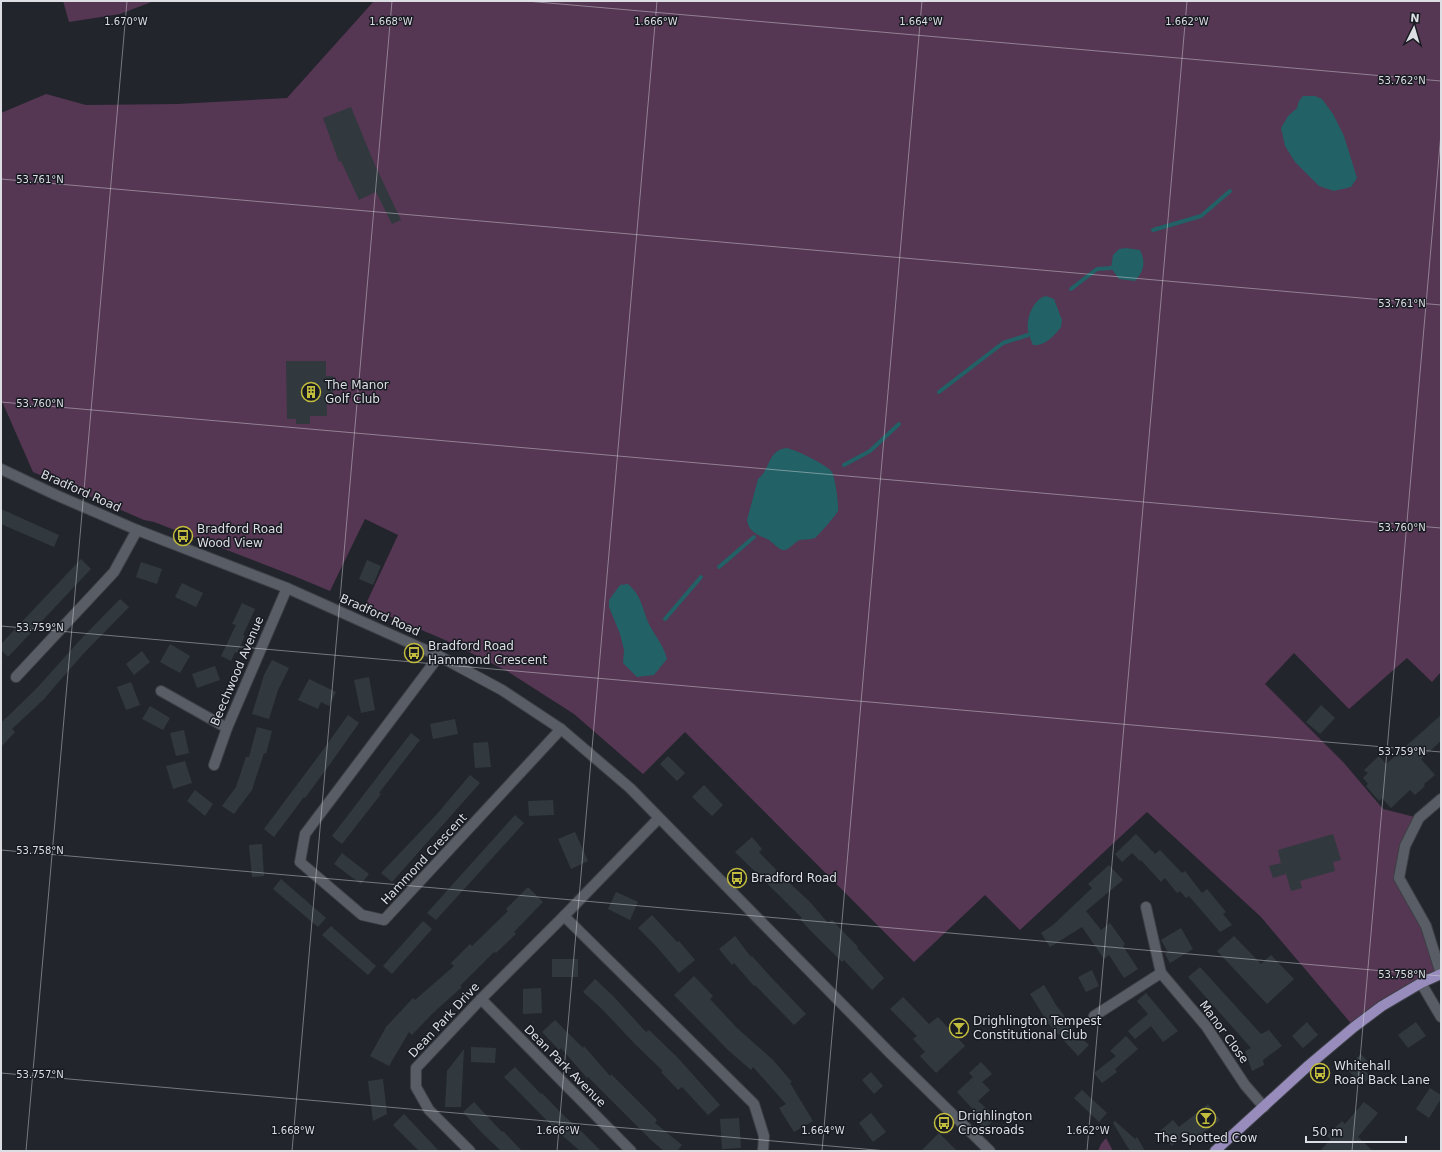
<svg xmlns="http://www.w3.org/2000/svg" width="1442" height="1152" viewBox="0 0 1442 1152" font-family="'DejaVu Sans',sans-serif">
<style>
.green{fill:#553653}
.water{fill:#226166}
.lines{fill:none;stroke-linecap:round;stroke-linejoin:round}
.stream{stroke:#226166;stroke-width:4}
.building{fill:#31393e}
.street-casing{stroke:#3d4046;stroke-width:12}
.secondary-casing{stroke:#3d4046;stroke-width:12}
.primary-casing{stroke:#3d4046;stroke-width:12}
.street{stroke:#595d65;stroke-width:10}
.secondary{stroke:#595d65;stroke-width:10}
.primary{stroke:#978cbc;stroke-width:10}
.ticks{fill:none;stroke:#dcdee3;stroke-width:1;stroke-opacity:0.45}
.labels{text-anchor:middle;stroke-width:3;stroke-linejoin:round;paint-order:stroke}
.poi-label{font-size:12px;fill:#dcdee3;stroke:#181b22;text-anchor:start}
.street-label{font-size:12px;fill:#dcdee3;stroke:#181b22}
.ticks-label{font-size:10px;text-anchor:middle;fill:#dcdee3;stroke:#181b22;stroke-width:3;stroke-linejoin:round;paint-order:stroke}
</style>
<rect width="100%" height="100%" fill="#22252c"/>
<g class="green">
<polygon points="63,1 154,1 120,14 69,22"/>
<polygon points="374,1 1441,1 1441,672 1432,682 1407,658 1349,709 1294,653 1265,684 1344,763 1383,809 1419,818 1399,878 1426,926 1441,974 1354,1027 1261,917 1147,812 1020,930 985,895 914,962 685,732 643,774 574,714 507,671 445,640 365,606 398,535 365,519 330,591 294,576 154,522 144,520 33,472 1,399 1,113 46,94 86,105 177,104 287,98"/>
<polygon points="1106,1138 1113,1151 1098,1151 1101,1144"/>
</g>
<g class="water">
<polygon points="1303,96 1315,96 1322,99 1333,114 1344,136 1357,178 1351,187 1334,191 1319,186 1295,162 1285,146 1281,128 1288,116 1297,108 1299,101"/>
<path d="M 1126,248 L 1140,250 C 1146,262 1144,271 1135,281 L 1119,279 L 1111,268 L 1113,255 L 1119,249 Z"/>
<path d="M 1046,296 L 1054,299 L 1062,320 L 1061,327 C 1055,335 1044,347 1033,345 C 1031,340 1029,336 1028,330 C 1026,319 1033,299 1046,296 Z"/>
<path d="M 786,448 C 795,449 827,465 832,472 C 835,477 839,504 838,511 C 837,514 818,536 815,538 C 810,540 804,539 800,540 C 794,542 790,550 784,550 C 778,550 773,542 767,539 C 756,534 749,532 747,520 L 758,479 C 771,469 767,451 786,448 Z"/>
<path d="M 628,584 C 643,597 642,610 650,626 C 657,639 663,644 667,659 L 654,675 L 637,677 L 623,663 L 624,650 L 620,634 L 609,607 L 609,600 L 620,585 Z"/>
</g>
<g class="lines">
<g class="stream">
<polyline points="1153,230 1201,216 1230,191"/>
<polyline points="1071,289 1097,269 1111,268"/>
<polyline points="939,392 1003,343 1028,335"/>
<polyline points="844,465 870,451 899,424"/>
<polyline points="719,567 754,537"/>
<polyline points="665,619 701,577"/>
</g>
</g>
<g class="building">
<polygon points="351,107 374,163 401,220 392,224 376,192 359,200 341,161 339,162 323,118"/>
<polygon points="286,361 326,361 326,376 333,376 333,402 327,402 327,416 310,416 310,424 296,424 296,419 287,419"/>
<polygon points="1,509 59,535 54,547 1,524"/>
<polygon points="81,559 91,569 8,657 1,650 1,644"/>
<polygon points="367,560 381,566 373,585 359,579"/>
<polygon points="141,562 162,569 157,584 136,577"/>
<polygon points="182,583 203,593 196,607 175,597"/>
<polygon points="120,599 129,607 83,654 44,699 12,729 15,732 1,747 1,719 3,721 37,688 81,639"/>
<polygon points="242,603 255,609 243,635 245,636 237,653 235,652 231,661 221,656 236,625 232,624"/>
<polygon points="170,644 190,656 180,673 160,662"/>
<polygon points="142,651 150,662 134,675 126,664"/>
<polygon points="272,660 289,668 278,690 269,719 252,714 264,675"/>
<polygon points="215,666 220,680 197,688 192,674"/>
<polygon points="369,677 375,710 361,713 354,680"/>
<polygon points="309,679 336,692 329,706 321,702 318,709 298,700"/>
<polygon points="131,682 140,705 126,710 117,687"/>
<polygon points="1321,705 1335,718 1320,734 1306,722"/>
<polygon points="150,706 170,718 163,730 142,719"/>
<polygon points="348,715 359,723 330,764 305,798 304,797 274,837 264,829 323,750"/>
<polygon points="1441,715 1441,741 1421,759 1435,775 1424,784 1425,786 1415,795 1410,790 1391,808 1382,798 1379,801 1366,786 1368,784 1363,778 1368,773 1364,770 1379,756 1386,764"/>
<polygon points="455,719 458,734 433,739 430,724"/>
<polygon points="257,727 272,731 266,754 264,753 252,790 234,814 222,806 236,787 246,757 249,757"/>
<polygon points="184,730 189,753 176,756 170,733"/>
<polygon points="411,733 420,740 379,793 381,794 342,844 332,836"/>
<polygon points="488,742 491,767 475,768 473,743"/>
<polygon points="668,756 685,773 677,781 660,764"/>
<polygon points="185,761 192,783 173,789 166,766"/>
<polygon points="470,775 480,783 392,882 381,873 437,814"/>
<polygon points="704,785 723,805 712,816 692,797"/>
<polygon points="195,790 213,804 205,816 187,801"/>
<polygon points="553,800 554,815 529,816 528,801"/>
<polygon points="515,815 524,823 436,920 427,913"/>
<polygon points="575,832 588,861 571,869 558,839"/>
<polygon points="1136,834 1155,854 1160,850 1182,873 1185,871 1202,893 1207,889 1226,912 1223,914 1232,925 1220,932 1189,896 1186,898 1180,891 1177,893 1165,878 1161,882 1141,860 1140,861 1132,853 1122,862 1115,854"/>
<polygon points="1333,834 1341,860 1333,862 1335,871 1300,881 1302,888 1291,891 1286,874 1273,878 1269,866 1281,863 1278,850"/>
<polygon points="752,837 762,849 759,852 783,877 810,902 828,923 832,920 858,947 857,948 884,978 872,990 844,960 842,962 809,929 800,919 802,918 735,852"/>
<polygon points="262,844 264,876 252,877 249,845"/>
<polygon points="342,853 369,874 361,884 334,864"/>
<polygon points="1109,865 1123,880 1086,911 1101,930 1110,923 1125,944 1123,946 1138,969 1124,978 1109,955 1104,959 1082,927 1050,947 1041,933 1053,925 1092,888 1088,884"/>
<polygon points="281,879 326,918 318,927 273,889"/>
<polygon points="528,887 543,902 514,932 516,934 496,953 494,952 460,986 462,987 433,1013 412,1035 409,1032 389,1066 370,1056 386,1027 413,998 415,1000 454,966 451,963 470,944 472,946 508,911 506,909"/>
<polygon points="616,892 638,902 630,920 608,909"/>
<polygon points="652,915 677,942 679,941 695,960 679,973 656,946 638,928"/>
<polygon points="423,921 432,929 392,974 383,966"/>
<polygon points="331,926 376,966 368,975 322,935"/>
<polygon points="1181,928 1193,949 1170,963 1165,954 1168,952 1161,940"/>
<polygon points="735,936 751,957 752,956 768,974 806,1014 794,1025 755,985 754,986 734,963 732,965 719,949"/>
<polygon points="1234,936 1261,964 1271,955 1294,979 1267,1004 1217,951"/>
<rect x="552" y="959" width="26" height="18"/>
<polygon points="1200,967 1261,1034 1269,1030 1282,1046 1263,1060 1264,1065 1252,1071 1245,1051 1251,1048 1188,977"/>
<polygon points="1092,970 1099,986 1086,992 1078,977"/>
<polygon points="694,976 713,996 710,999 737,1028 773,1060 792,1082 790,1083 813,1121 794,1132 779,1108 786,1104 753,1067 751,1070 729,1051 674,995"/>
<polygon points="595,979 613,996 646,1032 649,1030 678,1058 720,1105 708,1115 682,1087 678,1090 661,1072 663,1071 635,1044 601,1008 583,992"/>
<polygon points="1044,985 1056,1005 1070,1023 1068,1025 1089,1045 1078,1056 1048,1023 1030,994"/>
<polygon points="541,988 542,1013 523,1014 523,989"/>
<polygon points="1146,993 1178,1031 1163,1042 1151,1026 1135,1039 1128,1031 1148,1014 1137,1001"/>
<polygon points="903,997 929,1024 938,1017 965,1046 936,1073 920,1056 925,1052 913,1039 917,1036 890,1009"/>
<polygon points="555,1020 583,1048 584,1046 610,1076 611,1074 657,1120 655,1123 682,1145 677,1151 664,1151 651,1140 588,1077 587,1078 561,1048 559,1050 542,1032"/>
<polygon points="1307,1022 1318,1035 1303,1048 1292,1036"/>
<polygon points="1416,1022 1426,1036 1408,1048 1398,1035"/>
<polygon points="1126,1036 1138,1049 1115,1069 1117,1072 1102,1083 1094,1073 1116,1056 1110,1051"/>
<polygon points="471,1047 496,1048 495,1063 471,1062"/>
<polygon points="464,1049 461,1107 445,1107 447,1071"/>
<polygon points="1361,1054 1369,1063 1363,1069 1371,1076 1362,1085 1346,1068"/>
<polygon points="981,1062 992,1074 982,1082 990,1090 978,1101 996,1117 985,1129 978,1122 981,1118 957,1092 973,1077 969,1073"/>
<polygon points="515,1067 541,1094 542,1093 562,1114 583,1133 601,1151 580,1151 557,1131 504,1077"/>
<polygon points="871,1072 883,1086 874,1094 862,1080"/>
<polygon points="383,1079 387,1114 373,1121 368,1081"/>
<polygon points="1430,1088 1441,1095 1441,1099 1429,1118 1416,1109"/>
<polygon points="1082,1090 1107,1113 1099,1122 1074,1098"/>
<polygon points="474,1102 502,1132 503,1131 522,1151 501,1151 482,1133 463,1112"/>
<polygon points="1364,1102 1378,1113 1358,1137 1373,1151 1320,1151 1331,1139 1327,1136 1342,1121 1345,1124"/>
<polygon points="1208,1104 1220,1120 1194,1140 1188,1132 1172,1146 1160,1131 1173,1120 1179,1127"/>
<polygon points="871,1113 886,1132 873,1142 859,1123"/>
<polygon points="404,1114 439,1151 419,1151 393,1125"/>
<polygon points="739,1118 741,1148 722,1149 720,1119"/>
<polygon points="1115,1121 1135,1139 1137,1137 1145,1151 1130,1151 1113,1123"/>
<polygon points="939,1133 957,1151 921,1151"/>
</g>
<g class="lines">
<g class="street-casing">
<g id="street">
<polyline points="439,656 305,834 300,862 362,915 384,920 561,729"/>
<polyline points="16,677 114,572 137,530"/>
<polyline points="161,691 227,728"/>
<polyline points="214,765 227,728 287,588"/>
<polyline points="1441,799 1419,818 1405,846 1399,878 1426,926 1441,974"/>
<polyline points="1146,907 1161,973"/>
<polyline points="564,916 754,1104 764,1136 763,1151"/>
<polyline points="1421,983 1441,1017"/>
<polyline points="481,999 631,1151"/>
<polyline points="1094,1016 1161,973 1206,1026 1245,1085 1264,1107"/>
<polyline points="470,1151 429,1110 416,1087 416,1068 481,999 564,916 659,818"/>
</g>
</g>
<g class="secondary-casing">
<polyline id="secondary" points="1,469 56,495 137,530 287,588 439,656 502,690 561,729 630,788 890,1053 990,1151"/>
</g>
<g class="primary-casing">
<polyline id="primary" points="1215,1151 1309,1065 1354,1027 1382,1006 1421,983 1441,974"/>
</g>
<use href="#street" class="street"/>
<use href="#secondary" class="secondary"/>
<use href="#primary" class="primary"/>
</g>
<path class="ticks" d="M 526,1 L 1441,81M 1,179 L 1441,305M 1,402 L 1441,528M 1,626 L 1441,752M 1,850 L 1441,976M 1,1073 L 887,1151M 26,1151 L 127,1M 292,1151 L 392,1M 557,1151 L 657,1M 822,1151 L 922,1M 1087,1151 L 1187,1M 1352,1151 L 1441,133"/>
<defs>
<g id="building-ring" transform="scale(1)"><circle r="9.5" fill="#181b22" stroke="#c3bd3e" stroke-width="1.5"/><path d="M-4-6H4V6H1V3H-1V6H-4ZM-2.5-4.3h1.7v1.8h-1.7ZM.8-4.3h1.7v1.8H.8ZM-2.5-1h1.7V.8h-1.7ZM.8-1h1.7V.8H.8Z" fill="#c3bd3e"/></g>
<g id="bus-ring" transform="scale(1)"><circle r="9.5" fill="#181b22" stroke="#c3bd3e" stroke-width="1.5"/><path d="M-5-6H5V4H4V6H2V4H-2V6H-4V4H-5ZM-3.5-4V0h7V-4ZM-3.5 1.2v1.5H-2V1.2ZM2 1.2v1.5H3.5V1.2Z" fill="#c3bd3e"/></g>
<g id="bar-ring" transform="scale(1)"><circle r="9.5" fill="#181b22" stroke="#c3bd3e" stroke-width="1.5"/><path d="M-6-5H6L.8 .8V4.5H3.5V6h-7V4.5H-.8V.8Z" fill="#c3bd3e"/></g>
</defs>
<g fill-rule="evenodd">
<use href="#building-ring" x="311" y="392"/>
<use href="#bus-ring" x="183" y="536"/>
<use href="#bus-ring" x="414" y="653"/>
<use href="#bus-ring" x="737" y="878"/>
<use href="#bar-ring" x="959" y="1028"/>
<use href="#bus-ring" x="1320" y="1073"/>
<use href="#bar-ring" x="1206" y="1118"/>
<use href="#bus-ring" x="944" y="1123"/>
</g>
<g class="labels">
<g class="poi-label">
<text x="325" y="389">The Manor<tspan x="325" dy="14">Golf Club</tspan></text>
<text x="197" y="533">Bradford Road<tspan x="197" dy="14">Wood View</tspan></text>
<text x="428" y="650">Bradford Road<tspan x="428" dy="14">Hammond Crescent</tspan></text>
<text x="751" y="882">Bradford Road</text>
<text x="973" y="1025">Drighlington Tempest<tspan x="973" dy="14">Constitutional Club</tspan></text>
<text x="1334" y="1070">Whitehall<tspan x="1334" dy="14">Road Back Lane</tspan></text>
<text x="958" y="1120">Drighlington<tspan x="958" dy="14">Crossroads</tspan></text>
<text x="1206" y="1142" text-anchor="middle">The Spotted Cow</text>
</g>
<g class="street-label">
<text transform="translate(81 491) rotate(24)" y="4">Bradford Road</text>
<text transform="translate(380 615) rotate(24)" y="4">Bradford Road</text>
<text transform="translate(237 671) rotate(-67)" y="4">Beechwood Avenue</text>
<text transform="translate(424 859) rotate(-47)" y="4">Hammond Crescent</text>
<text transform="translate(444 1020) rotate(-47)" y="4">Dean Park Drive</text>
<text transform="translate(1224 1032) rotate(54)" y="4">Manor Close</text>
<text transform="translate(565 1066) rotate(45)" y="4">Dean Park Avenue</text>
</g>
</g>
<g class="ticks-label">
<text x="126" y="25">1.670°W</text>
<text x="391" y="25">1.668°W</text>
<text x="656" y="25">1.666°W</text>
<text x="921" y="25">1.664°W</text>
<text x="1187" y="25">1.662°W</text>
<text x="1402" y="84">53.762°N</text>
<text x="40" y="183">53.761°N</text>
<text x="1402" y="307">53.761°N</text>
<text x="40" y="407">53.760°N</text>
<text x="1402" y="531">53.760°N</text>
<text x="40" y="631">53.759°N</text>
<text x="1402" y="755">53.759°N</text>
<text x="40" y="854">53.758°N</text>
<text x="1402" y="978">53.758°N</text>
<text x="40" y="1078">53.757°N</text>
<text x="293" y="1134">1.668°W</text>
<text x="558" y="1134">1.666°W</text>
<text x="823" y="1134">1.664°W</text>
<text x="1088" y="1134">1.662°W</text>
</g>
<rect width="1442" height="1152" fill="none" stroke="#dcdee3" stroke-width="4"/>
<g transform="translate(1414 28) rotate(5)" stroke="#181b22" stroke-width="3" paint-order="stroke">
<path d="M0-3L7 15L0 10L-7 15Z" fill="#dcdee3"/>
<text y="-6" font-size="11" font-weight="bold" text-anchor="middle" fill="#dcdee3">N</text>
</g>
<path d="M1306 1136v6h100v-6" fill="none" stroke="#dcdee3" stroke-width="2"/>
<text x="1312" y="1136" font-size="12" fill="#dcdee3" stroke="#181b22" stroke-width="3" paint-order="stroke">50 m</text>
</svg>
